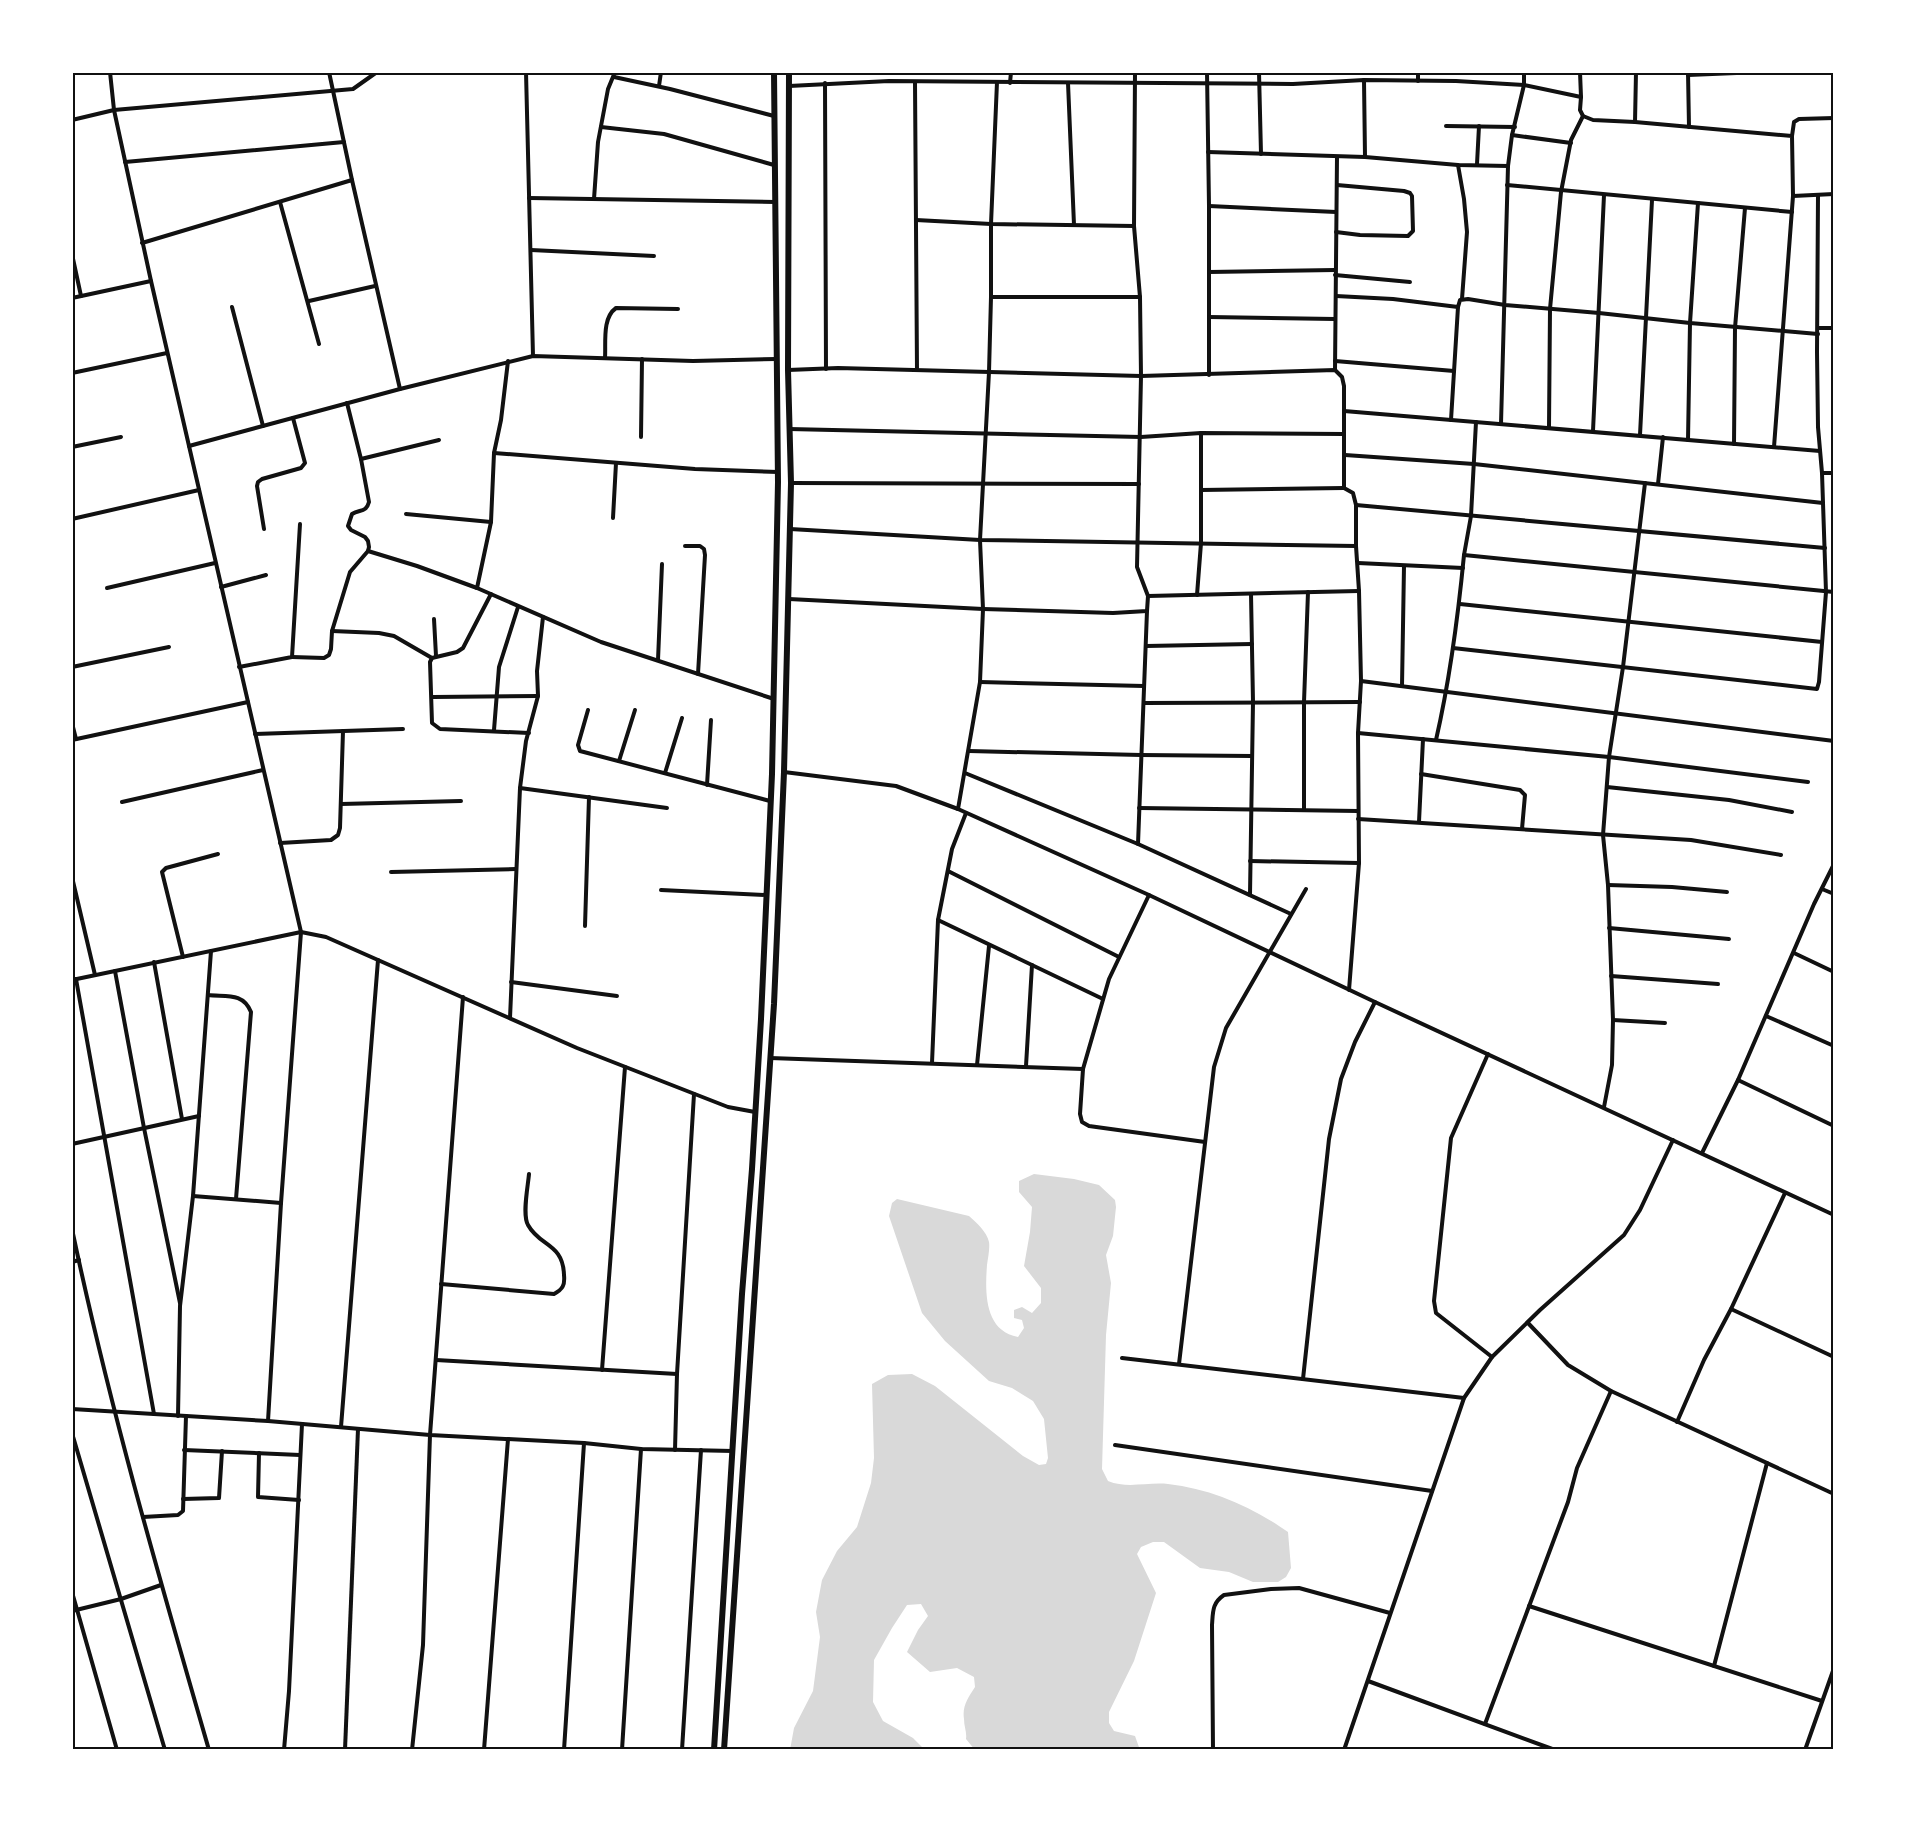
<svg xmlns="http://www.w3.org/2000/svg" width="1906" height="1822" viewBox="0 0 1906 1822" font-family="Montserrat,sans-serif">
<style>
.water{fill:#d9d9d9}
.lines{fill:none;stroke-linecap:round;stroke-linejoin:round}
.minor{stroke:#111;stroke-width:4}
.primary{stroke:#111;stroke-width:6}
.neatline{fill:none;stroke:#111;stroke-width:2}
</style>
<rect width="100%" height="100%" fill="#fff"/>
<path class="water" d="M 1034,1174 L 1074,1179 L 1099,1185 L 1115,1200 L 1116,1207 L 1113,1236 L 1106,1255 L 1111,1283 L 1106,1335 L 1102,1469 L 1108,1481 C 1127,1489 1147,1482 1168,1484 C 1212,1489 1252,1507 1288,1532 L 1291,1568 L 1286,1577 L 1278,1582 L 1253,1582 L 1229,1572 L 1200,1568 L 1164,1542 L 1153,1542 L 1141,1547 L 1137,1554 L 1156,1593 L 1134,1661 L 1109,1712 L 1109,1723 L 1114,1731 L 1135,1736 L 1140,1750 L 975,1750 L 966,1739 C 967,1732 964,1727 964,1719 C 962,1706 968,1698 975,1687 L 974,1677 L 957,1668 L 930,1672 L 907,1652 L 918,1630 L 928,1616 L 921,1604 L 907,1605 L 892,1628 L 874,1660 L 873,1702 L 883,1721 L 913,1738 L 925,1750 L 790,1750 L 794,1728 L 813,1691 L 820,1637 L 816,1612 L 822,1580 L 837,1551 L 857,1527 L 871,1483 L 874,1458 L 872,1384 L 888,1375 L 912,1374 L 935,1386 L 1023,1456 L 1039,1465 L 1046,1464 L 1048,1458 L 1044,1419 L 1033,1401 L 1012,1388 L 989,1381 L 945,1341 L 922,1313 L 889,1216 L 892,1203 L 897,1199 L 969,1216 C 976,1222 987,1232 989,1242 C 990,1248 988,1258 987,1265 C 985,1292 984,1331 1018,1337 L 1024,1328 L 1022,1320 L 1014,1318 L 1014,1310 L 1022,1307 L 1032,1313 L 1041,1303 L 1041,1288 L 1024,1266 L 1030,1232 L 1032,1207 L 1019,1192 L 1019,1181 Z"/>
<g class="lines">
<g class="minor">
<polyline points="110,72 114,110 151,281 301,932 281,1203 268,1421"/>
<polyline points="329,72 352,180"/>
<polyline points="526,72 533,356"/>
<polyline points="1207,72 1209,206 1209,375"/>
<polyline points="1259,72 1261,154"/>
<polyline points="1418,72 1418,81"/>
<polyline points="1580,72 1581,97"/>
<polyline points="1688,72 1689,127"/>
<polyline points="1688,75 1761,72"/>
<polyline points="614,77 670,89 774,116"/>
<polyline points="1364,80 1365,157"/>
<polyline points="915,82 917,370"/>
<polyline points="825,83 826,369"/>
<polyline points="1010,83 1011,72"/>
<polyline points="1068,83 1074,225"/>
<polyline points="659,86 661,72"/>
<polyline points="789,86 889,81 1293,84 1364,80 1456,81 1524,85 1581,97 1580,110 1583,116 1593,120 1635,122 1792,136 1793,196 1834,194"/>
<polyline points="72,120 114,110 353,89 377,72"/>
<polyline points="1635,122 1636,72"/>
<polyline points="1446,126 1515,127"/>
<polyline points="601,127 664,134 774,165"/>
<polyline points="1512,135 1571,143"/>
<polyline points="1792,136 1794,122 1799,119 1834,118"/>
<polyline points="1208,152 1365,157 1458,165 1508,166"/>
<polyline points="125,162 344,142"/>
<polyline points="1477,164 1479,126"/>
<polyline points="1458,165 1464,199 1467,232 1462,299"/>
<polyline points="1507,185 1792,212"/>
<polyline points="529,198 775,202"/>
<polyline points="594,199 598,142 608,89 615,72"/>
<polyline points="280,202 319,344"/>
<polyline points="1209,206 1336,212"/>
<polyline points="916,220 991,224 1134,226"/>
<polyline points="1336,232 1360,235 1408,236 1413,231 1412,196 1410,193 1404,191 1337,185"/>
<polyline points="142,243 352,180 400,389"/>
<polyline points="531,250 654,256"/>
<polyline points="72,254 81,296"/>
<polyline points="1209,272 1335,270"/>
<polyline points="1335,275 1410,282"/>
<polyline points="1336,296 1393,299 1458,307 1460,300 1468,299 1505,305 1599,313 1690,323 1818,334"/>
<polyline points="991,297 1140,297"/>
<polyline points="72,298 151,281"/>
<polyline points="309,301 375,286"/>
<polyline points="232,307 263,426"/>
<polyline points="1209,317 1335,319"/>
<polyline points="1818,328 1834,328"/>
<path d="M 605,358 C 606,342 602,318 616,308 L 678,309"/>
<polyline points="1335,361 1454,371"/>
<polyline points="788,370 838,368 1141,376 1335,370 1342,377 1344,386 1344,488 1353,493 1356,505 1356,546 1359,591 1361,681 1358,733 1359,863 1349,990"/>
<polyline points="1335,370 1337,157"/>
<polyline points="72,373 167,353"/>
<polyline points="1344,411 1820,451"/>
<polyline points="1451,420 1458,307"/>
<polyline points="1476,422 1471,516 1464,555 1834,592"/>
<polyline points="1501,424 1508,166 1512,135 1524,85 1524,72"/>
<polyline points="1549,427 1550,309 1561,192 1571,140 1583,116"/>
<polyline points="789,429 1141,437 1201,433 1344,434"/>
<polyline points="1593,431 1604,195"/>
<polyline points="1640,435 1652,200"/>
<polyline points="641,437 642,359"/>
<polyline points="1688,440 1690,323 1698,203"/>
<polyline points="1734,444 1735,328 1745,208"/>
<polyline points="189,446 400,389 533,356 693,361 776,359"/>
<polyline points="72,447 121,437"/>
<polyline points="1774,447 1793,196"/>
<polyline points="494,453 695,469 778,472"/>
<polyline points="1345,455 1474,464 1823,503"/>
<polyline points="361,459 439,440"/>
<polyline points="1822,473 1834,473"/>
<polyline points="791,483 1139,484"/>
<polyline points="1658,484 1663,437"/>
<polyline points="1201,490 1344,488"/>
<polyline points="1356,505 1825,548"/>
<polyline points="406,514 491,522"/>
<polyline points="613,518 616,463"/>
<polyline points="72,519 199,490"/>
<polyline points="264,529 257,486 258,482 262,479 301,468 305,463 293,418"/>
<polyline points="790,529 980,540 1356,546"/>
<polyline points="685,546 700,546 704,549 705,555 698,674"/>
<polyline points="368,551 417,566 477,588 601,642 774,699"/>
<polyline points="1358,563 1463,568"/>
<polyline points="221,587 266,575"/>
<polyline points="107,588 215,563"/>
<polyline points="477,588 491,522 494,453 501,420 508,361"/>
<polyline points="491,594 463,648 457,652 432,658 430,662 432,723 440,729 529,733"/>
<polyline points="1197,595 1201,543 1201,433"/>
<polyline points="1148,596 1359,591"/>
<polyline points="789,599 983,609 1113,613 1147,611 1148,596 1137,567 1141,376 1140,297 1134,226 1135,72"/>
<polyline points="1460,604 1822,642"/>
<polyline points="434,619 436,656"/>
<polyline points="332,631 379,633 394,636 432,658"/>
<polyline points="1146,646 1252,644"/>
<polyline points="1453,648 1817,689 1819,682 1826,592 1822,473 1818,427 1817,352 1818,195"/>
<path d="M 292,657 L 324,658 L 329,655 L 331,649 L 332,631 L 350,572 L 368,551 L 369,547 L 368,541 L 365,537 L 351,530 L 348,526 L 352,514 C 360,509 366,513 369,502 L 361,459 L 347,403"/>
<polyline points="658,660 662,564"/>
<polyline points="72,667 169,647"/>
<polyline points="239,667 292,657 300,524"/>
<polyline points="1361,681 1834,741"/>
<polyline points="980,682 1144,686"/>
<polyline points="1402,686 1404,566"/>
<polyline points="433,697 538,696"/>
<polyline points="1144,703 1360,702"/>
<polyline points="588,710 578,745 580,751 770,801"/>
<polyline points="72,723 76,739"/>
<polyline points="494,730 499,667 518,607"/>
<polyline points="1358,733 1609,757 1808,782"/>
<polyline points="255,734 403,729"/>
<polyline points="72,740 248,702"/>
<path d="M 1436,740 C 1450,679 1458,617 1464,555"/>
<polyline points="969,751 1141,755 1252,756"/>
<polyline points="619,761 635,710"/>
<polyline points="784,772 896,786 958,809 1149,895 1375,1002 1834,1215"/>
<polyline points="665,773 682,718"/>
<polyline points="965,773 1138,844 1291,914"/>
<polyline points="1421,774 1520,790 1525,795 1522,829"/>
<polyline points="707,785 711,720"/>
<polyline points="1607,787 1729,800 1792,812"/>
<polyline points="520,788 667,808"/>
<polyline points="122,802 263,770"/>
<polyline points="341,804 461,801"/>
<polyline points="1139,808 1358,811"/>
<polyline points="958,809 980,682 983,609 980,540 989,372 991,297 991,224 997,82"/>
<polyline points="1304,810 1304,702 1308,592"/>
<polyline points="1358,819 1691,840 1781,855"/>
<polyline points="1419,822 1423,739"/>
<polyline points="280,843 331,840 338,835 340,828 343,731"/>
<polyline points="1138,844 1147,611"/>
<polyline points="1250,861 1359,863"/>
<polyline points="948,871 1119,957"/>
<polyline points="391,872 516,869"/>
<polyline points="72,877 95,975"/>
<polyline points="1608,885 1672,887 1727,892"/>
<polyline points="1822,889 1834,894"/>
<polyline points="661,890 766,895"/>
<polyline points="1149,895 1109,979 1083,1069 1080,1114 1082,1122 1089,1126 1205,1142"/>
<polyline points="1250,895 1253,702 1251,594"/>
<polyline points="938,920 1103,999"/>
<polyline points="585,926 589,797"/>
<polyline points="1609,928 1729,939"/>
<polyline points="1794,953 1834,972"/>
<polyline points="183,957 162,872 166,868 218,854"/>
<polyline points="154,962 182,1119"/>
<polyline points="115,971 144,1128 180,1303"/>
<polyline points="1611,976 1718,984"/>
<polyline points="76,979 154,1414"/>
<polyline points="72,980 301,932 326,937 577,1048 728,1107 755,1112"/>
<polyline points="511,982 617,996"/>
<path d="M 208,995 C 226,997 243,992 251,1012 L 236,1199"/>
<polyline points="1766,1016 1834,1046"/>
<polyline points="510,1018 520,788 526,741 538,696 537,671 543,617"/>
<polyline points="1613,1020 1665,1023"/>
<polyline points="1488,1054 1451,1138 1434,1301 1436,1313 1492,1357"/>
<polyline points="770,1058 1083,1069"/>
<polyline points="932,1063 938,920 952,849 966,813"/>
<polyline points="977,1065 989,946"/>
<polyline points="1026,1066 1032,965"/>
<polyline points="1738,1080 1834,1126"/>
<polyline points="1604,1107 1612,1065 1613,1020 1608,885 1603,835 1609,757 1623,667 1645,483"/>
<polyline points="72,1144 199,1116"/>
<polyline points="1702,1153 1738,1080 1814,904 1834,864"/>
<polyline points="193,1196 281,1203"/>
<path d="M 72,1229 C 109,1405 159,1577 209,1750"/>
<polyline points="72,1262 79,1260"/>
<path d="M 441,1284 L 554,1294 C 563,1289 565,1285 564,1275 C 563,1243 540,1247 528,1225 C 522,1215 528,1186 529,1174"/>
<polyline points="1731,1309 1834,1357"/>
<polyline points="1528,1323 1568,1365 1611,1391 1834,1494"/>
<polyline points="1122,1358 1464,1398"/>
<polyline points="436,1360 677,1374"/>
<polyline points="1179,1364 1214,1067 1226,1028 1306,889"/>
<polyline points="602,1370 625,1067"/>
<polyline points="1303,1379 1329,1139 1341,1079 1355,1042 1375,1002"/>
<polyline points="72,1409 268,1421 430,1435 584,1443 641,1449 733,1451"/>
<polyline points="178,1416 180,1306 193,1196 211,951"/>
<polyline points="1677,1422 1704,1360 1731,1309 1785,1193"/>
<polyline points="341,1427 378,960"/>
<polyline points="72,1433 165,1750"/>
<polyline points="1115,1445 1432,1491"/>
<polyline points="184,1450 300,1455"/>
<polyline points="675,1450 677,1374 694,1094"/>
<polyline points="259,1453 258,1497 299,1500"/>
<polyline points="183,1499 219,1498 222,1451"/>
<polyline points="143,1517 178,1515 183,1511 186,1416"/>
<polyline points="72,1592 117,1750"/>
<polyline points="1529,1606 1822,1701"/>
<polyline points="72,1611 121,1599 161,1585"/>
<polyline points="1714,1666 1767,1463"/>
<polyline points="1368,1681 1555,1750"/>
<polyline points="1485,1724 1568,1502 1577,1468 1611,1391"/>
<polyline points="284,1750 289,1691 302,1424"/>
<polyline points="345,1750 358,1429"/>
<polyline points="412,1750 423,1645 430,1435 463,997"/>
<polyline points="484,1750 508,1439"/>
<polyline points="564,1750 584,1443"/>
<polyline points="622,1750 641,1449"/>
<polyline points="682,1750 701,1450"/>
<path d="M 1213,1750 L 1212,1625 C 1213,1612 1212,1603 1224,1595 L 1271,1589 L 1299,1588 L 1390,1613"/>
<polyline points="1344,1750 1464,1398 1492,1357 1540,1310 1624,1235 1640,1210 1673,1140"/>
<polyline points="1805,1750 1834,1668"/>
</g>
<g class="primary">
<polyline points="714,1750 742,1294 752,1169 761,1019 772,774 778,482 774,72"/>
<polyline points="724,1750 774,1004 784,772 791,483 788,370 789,72"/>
</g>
</g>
<rect width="1906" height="1822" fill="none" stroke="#ffffff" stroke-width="147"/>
<rect x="74" y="74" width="1758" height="1674" class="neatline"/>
</svg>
